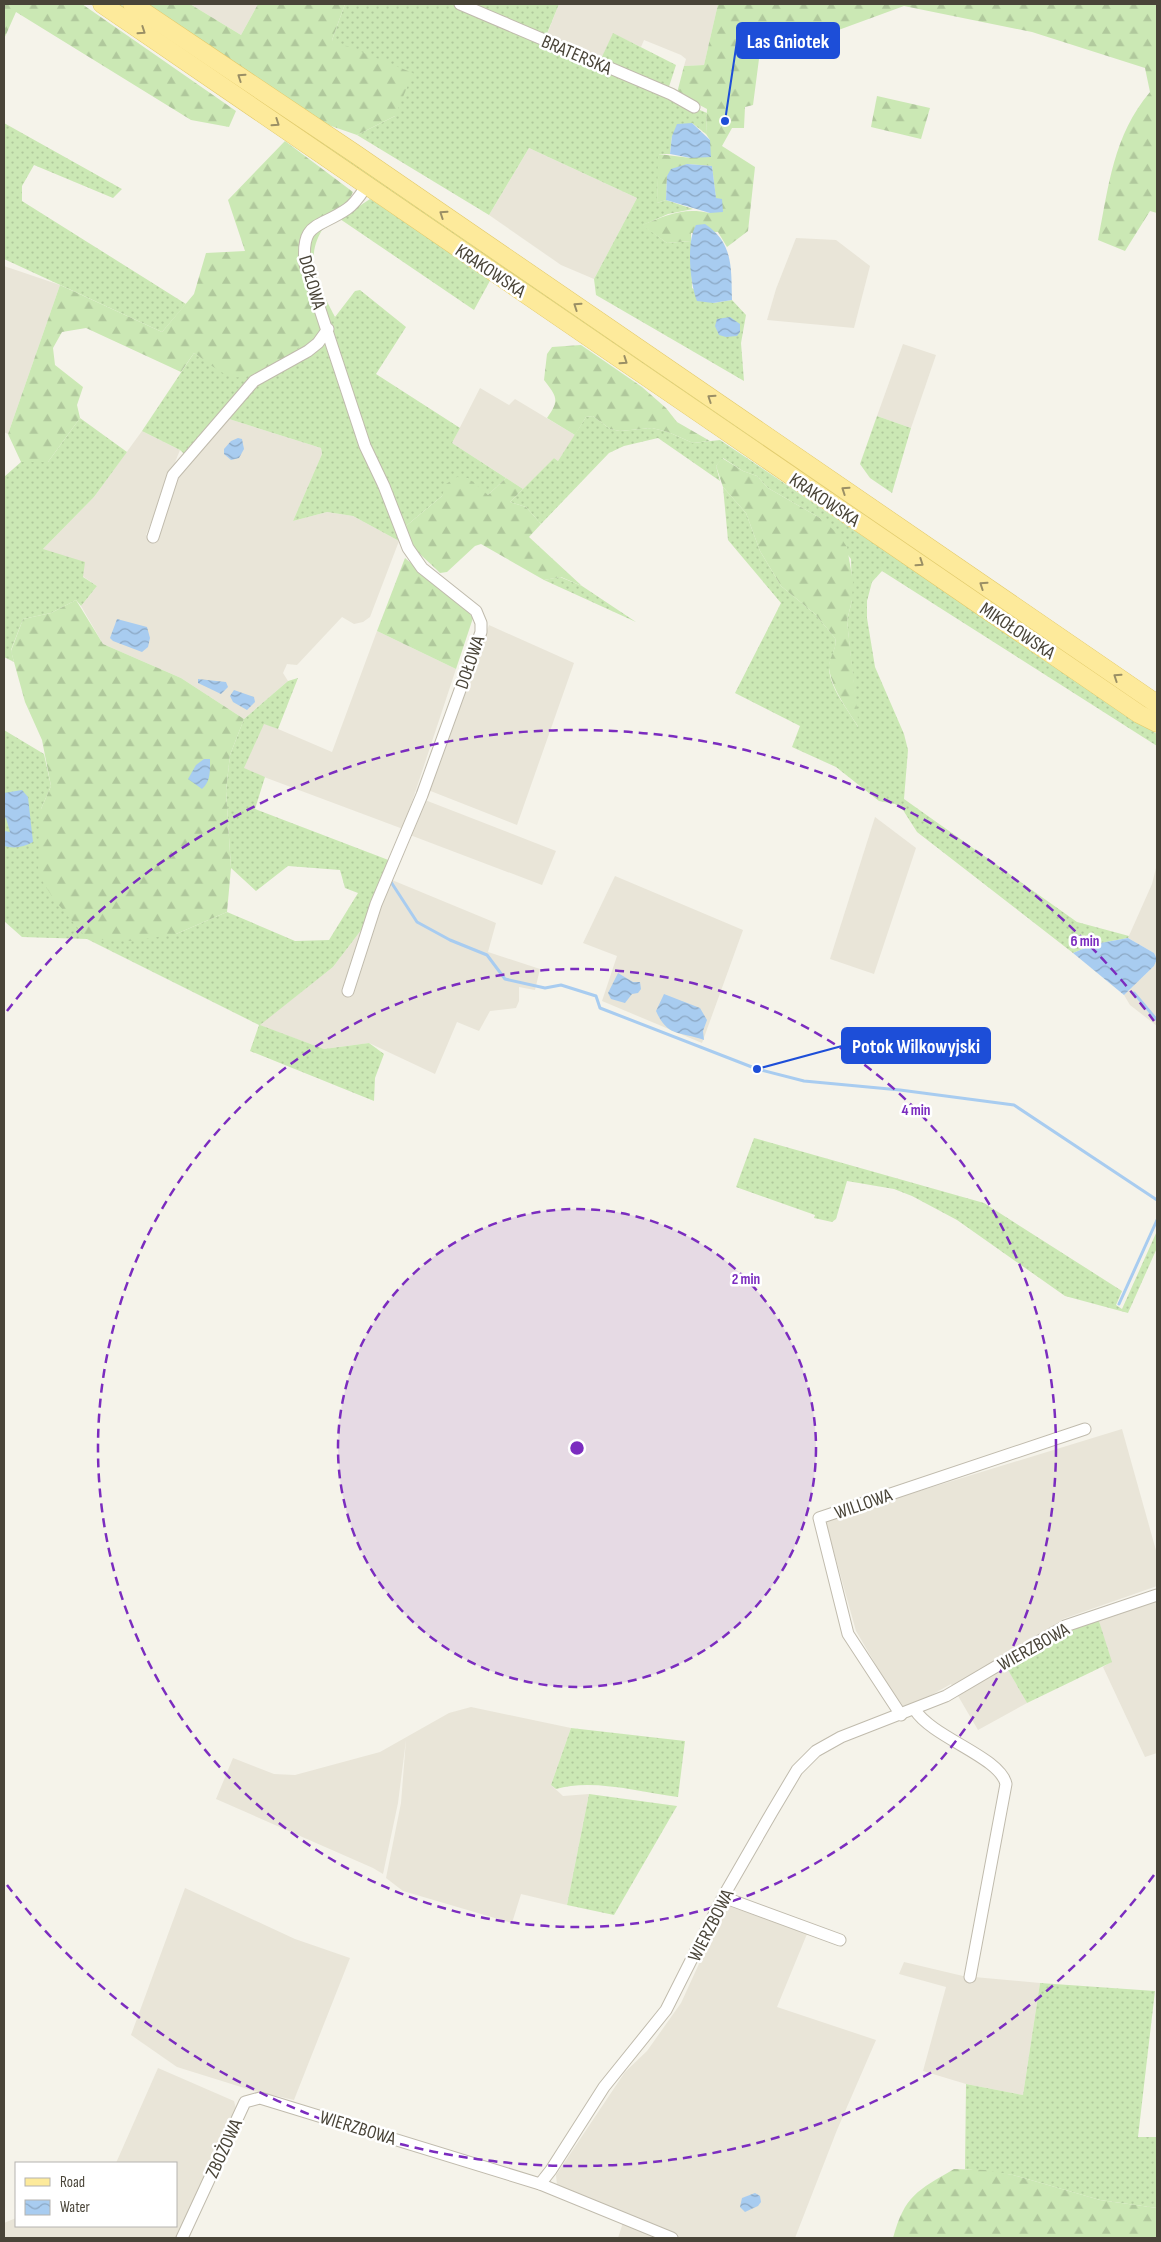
<svg xmlns="http://www.w3.org/2000/svg" width="1161" height="2242" viewBox="0 0 1161 2242" font-family="'Sofia Sans Condensed',sans-serif">
<style>
.residential{fill:#e9e5d8}
.grass{fill:url(#grass-dots)}
.forest{fill:url(#forest-firs)}
.water{fill:url(#water-waves)}
.lines{fill:none;stroke-linecap:round;stroke-linejoin:round}
.stream{stroke:#a8ccf0;stroke-width:3}
.street-casing{stroke:#c0bbad;stroke-width:13}
.primary-casing{stroke:#e3ca6a;stroke-width:19}
.street{stroke:#fff;stroke-width:11}
.primary{stroke:#fdea9b;stroke-width:18}
.oneway{stroke:#9a8f65}
.ring{fill:none;stroke:#7b2cbf;stroke-width:2.5;stroke-dasharray:9 6}
.labels{text-anchor:middle;stroke-width:5;stroke-linejoin:round;paint-order:stroke}
.street-label{font-size:19px;fill:#494438;stroke:#fff}
.centre{fill:#7b2cbf;stroke:#fff;stroke-width:2.5}
.ring-label{font-size:15px;text-anchor:middle;font-weight:bold;fill:#7b2cbf;stroke:#fff;stroke-width:5;stroke-linejoin:round;paint-order:stroke}
.leader{fill:none;stroke:#1d4ed8;stroke-width:2}
.callout-dot{fill:#1d4ed8;stroke:#fff;stroke-width:2}
.callout{fill:#1d4ed8;stroke:#1d4ed8;stroke-width:2}
.callout-label{font-size:20px;text-anchor:middle;font-weight:bold;fill:#fff}
</style>
<defs>
<pattern id="grass-dots" width="8" height="8" patternUnits="userSpaceOnUse" patternTransform="scale(1.25)"><rect width="8" height="8" fill="#cbe8b4"/><path d="M2 2h.1M6 6h.1" fill="none" stroke="#b0c89c" stroke-width="1.8" stroke-linecap="round"/></pattern>
<pattern id="forest-firs" width="22" height="20" patternUnits="userSpaceOnUse" patternTransform="scale(1.25)"><rect width="22" height="20" fill="#cbe8b4"/><path d="M5 1l3.5 6h-7zM16 11l3.5 6h-7z" fill="#b0c89c"/></pattern>
<pattern id="water-waves" width="16" height="10" patternUnits="userSpaceOnUse" patternTransform="scale(1.25)"><rect width="16" height="10" fill="#a8ccf0"/><path d="M0 5q4-4 8 0t8 0" fill="none" stroke="#8ba7c3"/></pattern>
</defs>
<rect width="100%" height="100%" fill="#f5f3ea"/>
<g class="residential">
<polygon points="190,4 258,4 241,35"/>
<polygon points="559,4 718,4 704,65 684,66 686,59 681,55 644,40 641,47 613,34 600,61 546,37"/>
<polygon points="529,148 637,198 594,279 561,265 489,215"/>
<polygon points="796,238 836,240 870,266 854,328 767,320 776,289"/>
<polygon points="4,266 60,285 8,434 4,432"/>
<polygon points="903,344 936,355 911,428 877,416"/>
<polygon points="480,388 509,405 515,399 575,435 558,461 554,458 523,489 452,443"/>
<polygon points="229,419 321,448 322,454 293,521 327,512 353,516 399,541 370,617 363,622 354,624 342,617 297,665 287,664 283,673 288,681 244,719 181,678 103,644 81,606 97,586 43,549 94,497 142,431 180,450 146,535 157,540 171,486 178,474"/>
<polygon points="489,625 574,663 517,825 428,790"/>
<polygon points="377,631 456,669 403,829 243,769 264,723 332,752"/>
<polygon points="425,800 556,851 542,885 410,835"/>
<polygon points="875,817 916,848 874,974 830,959"/>
<polygon points="1157,864 1157,1026 1130,1005 1124,995 1154,966 1157,959 1154,953 1128,938 1152,884"/>
<polygon points="615,876 743,930 702,1043 602,1001 617,956 583,943"/>
<polygon points="392,880 496,923 488,952 540,969 535,990 519,987 519,1001 516,1008 490,1011 479,1031 457,1022 435,1074 369,1043 324,1049 259,1025 333,967 381,904"/>
<polygon points="1122,1429 1157,1554 1157,1586 1063,1619 1002,1659 1027,1703 978,1730 951,1684 903,1711 856,1631 825,1520"/>
<polygon points="1157,1599 1157,1753 1145,1757 1103,1667 1111,1662 1098,1618"/>
<polygon points="471,1707 571,1728 551,1785 563,1796 589,1794 567,1905 521,1894 512,1923 403,1891 386,1878 401,1803 406,1740 398,1803 383,1874 373,1868 216,1799 233,1758 274,1774 295,1775 380,1752 449,1713"/>
<polygon points="185,1888 295,1939 350,1958 294,2100 254,2091 177,2067 131,2035"/>
<polygon points="726,1905 807,1934 777,2007 876,2040 837,2130 795,2238 618,2238 626,2213 557,2185 556,2175 625,2072 647,2051 681,2003"/>
<polygon points="904,1962 963,1976 1040,1983 1023,2095 966,2084 923,2071 946,1987 899,1974"/>
<polygon points="158,2068 234,2101 236,2109 177,2238 4,2238 4,2223 16,2218 16,2226 176,2226 176,2163 116,2163"/>
</g>
<g class="grass">
<polygon points="112,4 120,4 1123,687 1120,691"/>
<polygon points="345,4 559,4 546,36 600,61 613,33 676,65 666,96 707,113 706,134 692,123 672,136 670,154 659,154 657,203 666,200 693,209 668,214 643,225 667,243 691,241 692,288 713,303 732,300 746,315 741,343 744,381 596,295 594,279 637,198 529,148 489,215 357,135 395,116 332,40"/>
<polygon points="4,123 122,189 113,198 34,165 22,186 22,201 186,304 162,332 4,259"/>
<polygon points="370,199 492,277 474,310 340,219"/>
<polygon points="360,290 406,327 376,374 460,428 452,443 506,478 488,495 483,492 446,490 442,496 406,526 399,541 353,516 327,512 293,521 322,454 321,448 229,419 191,460 180,450 142,431 194,353 231,376 335,317 355,291"/>
<path d="M 593,416 L 610,429 L 620,431 L 652,428 L 668,432 L 693,443 L 720,440 L 1026,646 L 1096,695 L 1157,734 L 1157,746 L 882,571 L 872,582 L 867,601 L 867,618 L 875,667 L 904,734 L 908,750 L 904,799 L 1077,922 L 1129,936 L 1128,938 L 1095,944 L 1073,953 L 917,832 L 903,810 L 895,804 L 879,801 L 836,767 L 792,747 L 800,726 L 735,693 L 781,603 L 728,540 L 723,487 L 746,513 L 760,551 L 781,586 L 815,614 L 835,638 C 838,648 829,657 829,668 C 830,689 848,709 858,727 L 847,621 L 852,600 L 851,559 L 820,518 L 768,488 L 757,476 L 743,471 L 723,458 L 716,466 L 720,481 L 658,438 L 624,446 L 609,453 L 541,524 L 526,507 L 510,502 L 554,458 L 558,461 L 586,417 Z"/>
<polygon points="877,416 911,428 892,493 870,478 860,464"/>
<polygon points="80,418 127,452 94,497 43,549 85,562 83,577 97,586 81,606 76,600 51,613 23,619 11,650 14,662 4,657 4,477 21,462 48,462"/>
<polygon points="560,577 582,586 636,622 544,580"/>
<polygon points="298,678 278,729 264,724 244,768 265,777 255,809 391,861 381,904 333,967 260,1025 324,1049 369,1043 384,1054 375,1078 374,1101 250,1051 259,1025 87,939 22,937 4,921 4,730 44,754 51,786 41,809 176,934 227,912 295,941 329,940 358,893 345,888 340,870 288,866 256,891 231,868 226,791 230,755 244,719 288,681"/>
<polygon points="754,1138 984,1203 1122,1291 1116,1305 1122,1309 1157,1231 1157,1248 1128,1313 1065,1296 957,1220 912,1196 894,1189 847,1181 836,1219 832,1222 814,1218 815,1215 736,1187"/>
<polygon points="1098,1618 1112,1662 1027,1703 1008,1670 1068,1632"/>
<path d="M 571,1728 L 685,1741 L 678,1797 C 641,1792 591,1778 556,1789 L 551,1785 Z"/>
<polygon points="589,1794 677,1806 614,1915 567,1905"/>
<polygon points="1040,1983 1155,1991 1138,2137 1157,2137 1157,2208 1100,2200 1013,2175 965,2169 966,2084 1023,2095"/>
</g>
<g class="forest">
<polygon points="4,4 82,4 236,111 229,127 191,120 16,12 4,39"/>
<polygon points="148,4 190,4 241,35 258,4 345,4 332,40 413,73 395,116 357,135 314,120 230,59"/>
<path d="M 718,4 L 1157,4 L 1157,213 L 1150,211 L 1125,251 L 1098,240 C 1109,185 1113,136 1150,92 L 1145,68 L 1032,32 L 904,6 L 759,59 L 753,105 L 745,107 L 744,128 L 732,128 L 722,146 L 755,167 L 748,231 L 727,247 L 718,232 L 691,233 L 691,241 L 667,243 L 642,225 C 667,215 683,207 710,213 L 716,199 L 712,166 L 687,164 L 667,176 L 666,200 L 657,203 L 658,154 L 691,158 L 710,140 L 706,134 L 707,109 L 677,93 L 684,66 L 704,65 Z"/>
<polygon points="877,96 930,108 921,139 871,127"/>
<path d="M 285,141 L 353,192 L 340,219 L 322,230 C 303,262 320,287 335,317 C 315,335 258,386 230,376 C 218,372 205,360 194,353 L 181,372 L 86,328 L 62,332 L 53,348 L 55,365 L 83,387 L 77,405 L 80,418 L 48,462 L 21,462 L 8,434 L 60,285 L 162,332 L 194,294 L 206,253 L 245,251 L 228,200 Z"/>
<path d="M 581,345 L 642,387 L 666,408 L 677,422 L 710,441 L 693,443 L 668,432 L 652,428 L 620,431 L 610,429 L 593,416 L 586,417 L 575,435 L 547,418 C 560,400 557,397 544,380 L 547,354 L 552,347 Z"/>
<path d="M 722,458 L 743,471 L 757,476 L 768,488 L 820,518 L 838,534 L 847,547 L 853,582 L 852,600 L 847,621 L 859,728 C 848,710 832,690 829,668 C 828,658 838,648 835,638 L 815,614 L 781,586 L 760,551 L 746,513 L 723,487 L 716,466 Z"/>
<path d="M 457,477 L 468,478 L 488,495 L 506,478 L 523,489 L 510,502 L 526,507 L 541,524 L 529,537 L 582,586 L 561,577 L 544,580 L 481,544 L 475,546 L 447,572 L 440,573 C 426,558 408,549 406,526 L 442,496 L 446,484 Z"/>
<polygon points="405,558 465,608 473,618 456,669 377,631"/>
<polygon points="76,600 103,644 181,678 244,719 230,755 226,791 231,868 227,912 176,934 132,941 87,939 53,898 38,874 41,809 51,786 42,740 25,702 11,651 23,619 51,613"/>
<path d="M 954,2169 L 985,2170 L 1013,2175 L 1100,2200 L 1157,2208 L 1157,2238 L 893,2238 C 905,2195 917,2191 954,2169 Z"/>
</g>
<g class="water">
<polygon points="692,123 710,140 711,157 691,158 670,154 672,136 677,124"/>
<polygon points="687,164 712,166 716,198 722,199 723,212 710,213 666,200 667,176 671,169"/>
<path d="M 705,224 C 734,243 731,269 732,300 L 713,303 L 697,301 C 690,284 686,242 696,225 Z"/>
<polygon points="730,317 740,324 740,332 737,336 726,337 719,335 715,326 717,319"/>
<polygon points="238,438 242,439 244,449 239,458 231,460 224,454 224,449 231,441"/>
<polygon points="117,619 147,627 150,638 148,647 142,652 113,641 110,638"/>
<polygon points="198,679 226,682 228,687 221,694 198,683"/>
<polygon points="234,690 254,697 255,702 247,710 233,702 230,696"/>
<path d="M 204,759 L 210,759 C 210,770 211,781 202,789 L 188,779 L 196,765 Z"/>
<path d="M 22,790 L 28,797 L 33,842 C 24,847 14,849 4,846 L 4,831 L 10,832 L 6,818 L 4,817 L 4,793 Z"/>
<polygon points="1128,938 1154,953 1157,959 1154,966 1124,995 1073,953 1095,944"/>
<polygon points="618,973 633,982 640,982 641,989 638,993 632,994 625,1003 611,999 608,993"/>
<path d="M 664,994 L 700,1008 L 707,1020 L 703,1031 L 704,1040 C 680,1031 668,1038 656,1011 Z"/>
<polygon points="755,2193 760,2196 761,2202 758,2206 745,2212 740,2207 742,2198"/>
</g>
<g class="lines">
<g class="stream">
<polyline points="391,882 417,922 450,940 487,955 505,979 545,988 561,985 596,996 600,1008 757,1069 804,1081 900,1090 1014,1105 1157,1200"/>
<polyline points="1134,993 1156,1019"/>
<polyline points="1119,1304 1157,1220"/>
</g>
<g class="street-casing">
<g id="street">
<polyline points="460,4 671,94 694,107"/>
<polyline points="153,537 173,475 254,381 308,351 318,343 328,329"/>
<path d="M 348,991 L 376,904 L 422,795 L 481,632 L 481,623 L 476,611 L 422,568 L 408,548 L 384,486 L 365,446 L 305,264 C 301,221 318,229 347,209 C 356,203 361,194 367,185"/>
<path d="M 915,1710 C 933,1738 1000,1757 1006,1784 L 970,1977"/>
<polyline points="901,1715 848,1634 819,1518 1085,1429"/>
<polyline points="723,1897 840,1940"/>
<polyline points="540,2184 551,2170 604,2087 666,2010 723,1897 772,1812 797,1770 816,1751 841,1737 946,1696 1065,1626 1157,1595"/>
<polyline points="182,2238 245,2102 260,2098 540,2184 672,2238"/>
</g>
</g>
<g class="primary-casing">
<g id="primary">
<polyline points="102,4 1139,714 1157,723"/>
<polyline points="132,4 354,153 1157,704"/>
</g>
</g>
<use href="#street" class="street"/>
<use href="#primary" class="primary"/>
</g>
<defs><path id="oneway-chevron" d="M-2-3.5L2.5 0L-2 3.5" fill="none" stroke-width="1.6" stroke-linecap="round" stroke-linejoin="round" transform="scale(1.25)"/></defs>
<g class="oneway">
<use href="#oneway-chevron" transform="translate(142 31) rotate(34)"/>
<use href="#oneway-chevron" transform="translate(241 77) rotate(-146)"/>
<use href="#oneway-chevron" transform="translate(276 123) rotate(34)"/>
<use href="#oneway-chevron" transform="translate(443 214) rotate(-146)"/>
<use href="#oneway-chevron" transform="translate(577 306) rotate(-146)"/>
<use href="#oneway-chevron" transform="translate(624 361) rotate(34)"/>
<use href="#oneway-chevron" transform="translate(711 398) rotate(-146)"/>
<use href="#oneway-chevron" transform="translate(845 490) rotate(-146)"/>
<use href="#oneway-chevron" transform="translate(920 563) rotate(34)"/>
<use href="#oneway-chevron" transform="translate(983 585) rotate(-146)"/>
<use href="#oneway-chevron" transform="translate(1117 677) rotate(-146)"/>
</g>
<circle cx="577" cy="1448" r="239" fill="#7b2cbf" fill-opacity=".12"/>
<g class="ring">
<circle cx="577" cy="1448" r="239"/>
<circle cx="577" cy="1448" r="479"/>
<path d="M1154 1875A718 718 0 0 1 7 1885M7 1011A718 718 0 0 1 1154 1021"/>
</g>
<g class="labels">
<g class="street-label">
<text transform="translate(577 54) rotate(23)" y="7">BRATERSKA</text>
<text transform="translate(491 270) rotate(34)" y="7">KRAKOWSKA</text>
<text transform="translate(313 282) rotate(74)" y="7">DOŁOWA</text>
<text transform="translate(825 499) rotate(34)" y="7">KRAKOWSKA</text>
<text transform="translate(1018 630) rotate(34)" y="7">MIKOŁOWSKA</text>
<text transform="translate(469 662) rotate(-71)" y="7">DOŁOWA</text>
<text transform="translate(863 1503) rotate(-19)" y="7">WILLOWA</text>
<text transform="translate(1033 1646) rotate(-29)" y="7">WIERZBOWA</text>
<text transform="translate(710 1925) rotate(-63)" y="7">WIERZBOWA</text>
<text transform="translate(358 2127) rotate(17)" y="7">WIERZBOWA</text>
<text transform="translate(223 2148) rotate(-65)" y="7">ZBOŻOWA</text>
</g>
</g>
<circle cx="577" cy="1448" r="8" class="centre"/>
<g class="ring-label">
<text x="1085" y="946">6 min</text>
<text x="916" y="1115">4 min</text>
<text x="746" y="1284">2 min</text>
</g>
<path class="leader" d="M725 121L737 41M757 1069L842 1046"/>
<g class="callout-dot">
<circle cx="725" cy="121" r="5"/>
<circle cx="757" cy="1069" r="5"/>
</g>
<g class="callout">
<rect x="737" y="23" width="102" height="35" rx="5"/>
<rect x="842" y="1028" width="148" height="35" rx="5"/>
</g>
<g class="callout-label">
<text x="788" y="48">Las Gniotek</text>
<text x="916" y="1053">Potok Wilkowyjski</text>
</g>
<rect width="1161" height="2242" fill="none" stroke="#494438" stroke-width="10"/>
<rect x="15" y="2162" width="162" height="65" fill="#ffffff" stroke="#b6b4af"/>
<rect x="25" y="2178" width="25" height="8" fill="#fdea9b" stroke="#b6b4af"/>
<text x="60" y="2187" font-size="15" fill="#494438">Road</text>
<rect x="25" y="2200" width="25" height="15" fill="url(#water-waves)" stroke="#b6b4af"/>
<text x="60" y="2212" font-size="15" fill="#494438">Water</text>
</svg>
